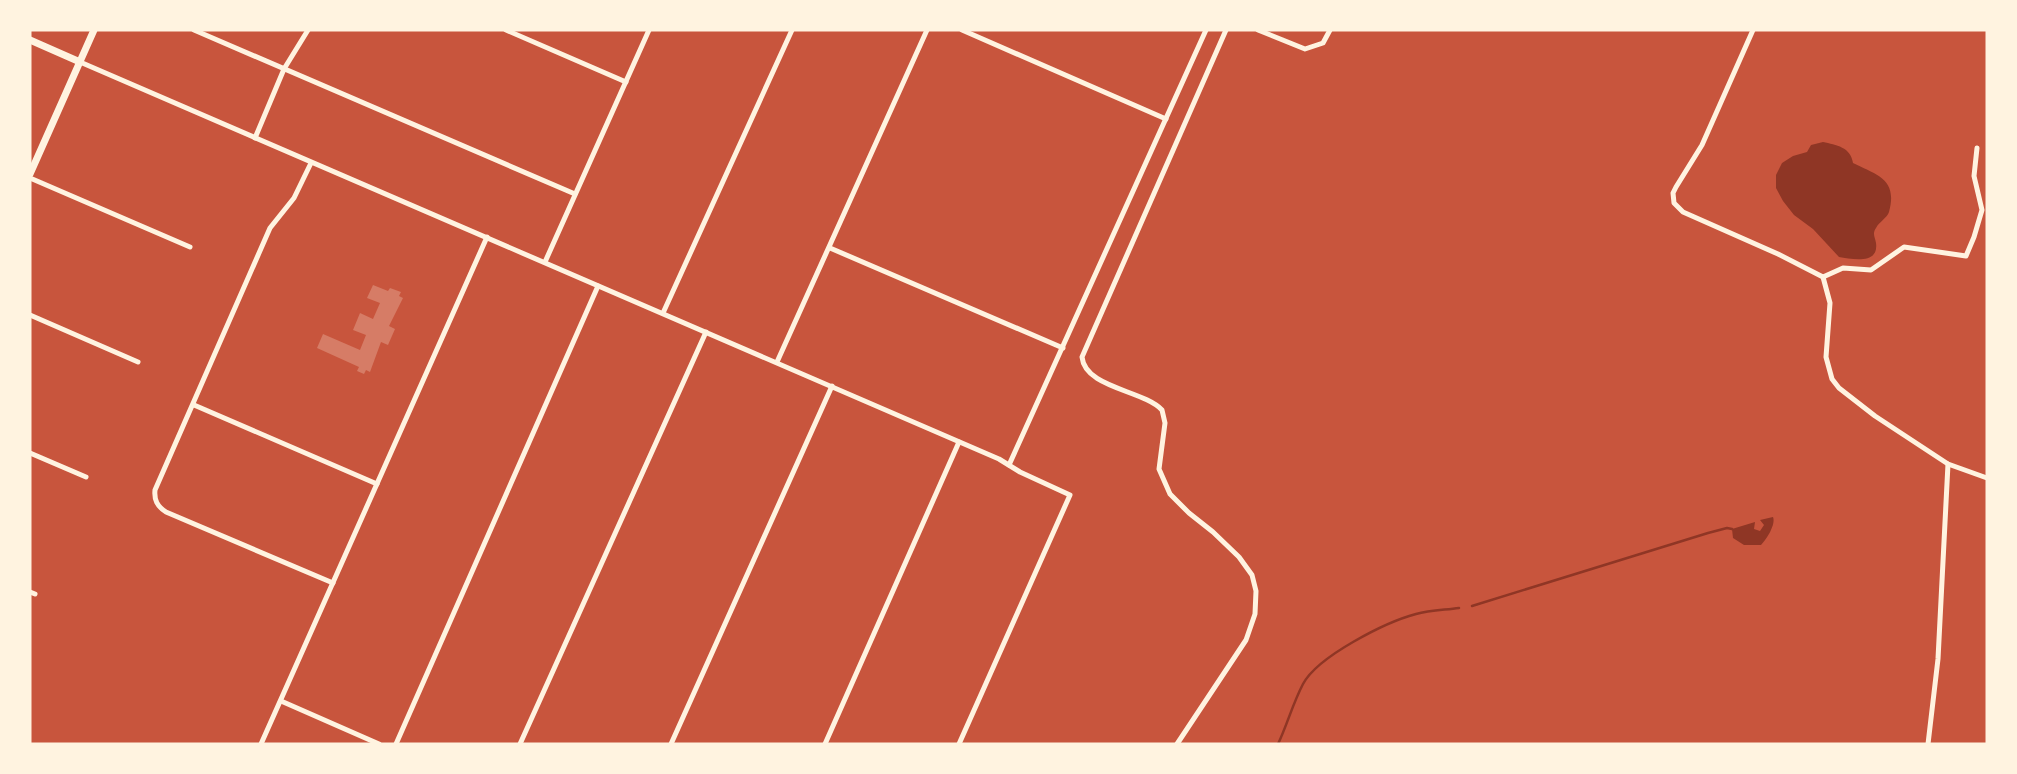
<svg xmlns="http://www.w3.org/2000/svg" width="2017" height="774" viewBox="0 0 2017 774" font-family="'Source Serif 4',serif">
<style>
.water{fill:#8f3625}
.lines{fill:none;stroke-linecap:round;stroke-linejoin:round}
.stream{stroke:#8f3625;stroke-width:2.5}
.building{fill:#d67c66}
.minor{stroke:#fff3e0;stroke-width:5}
.secondary{stroke:#fff3e0;stroke-width:7}
</style>
<rect width="100%" height="100%" fill="#c8553d"/>
<g class="water">
<path d="M 1823,142 C 1836,145 1851,147 1853,163 C 1877,175 1898,179 1889,212 C 1887,218 1879,222 1876,228 C 1872,234 1875,237 1876,243 C 1879,265 1852,259 1839,257 L 1813,229 L 1794,215 L 1783,201 L 1776,188 L 1776,175 L 1782,163 L 1793,156 L 1807,152 L 1811,145 Z"/>
<path d="M 1773,517 C 1776,524 1767,539 1761,545 L 1744,545 L 1733,538 L 1732,529 L 1755,522 L 1754,529 L 1760,531 L 1764,525 L 1760,520 Z"/>
</g>
<g class="lines">
<g class="stream">
<polyline points="1472,606 1708,533 1727,528 1732,529"/>
<path d="M 1278,744 C 1287,725 1293,703 1303,684 C 1318,656 1386,622 1416,614 C 1430,610 1445,610 1459,608"/>
</g>
</g>
<polygon class="building" points="373,285 388,291 390,288 401,292 399,296 403,298 389,326 395,329 388,345 381,342 370,372 366,370 364,374 357,371 359,367 317,348 323,334 360,350 366,335 353,330 360,313 373,319 380,303 367,298"/>
<g class="lines">
<g class="minor">
<polyline points="194,30 575,194"/>
<polyline points="506,30 626,82"/>
<polyline points="962,30 1166,119"/>
<polyline points="1258,30 1305,49 1323,43 1330,30"/>
<polyline points="1753,30 1702,145 1676,187 1673,193 1674,203 1683,212 1778,254 1823,277 1830,303 1826,357 1832,379 1839,388 1875,416 1948,464 1987,478"/>
<polyline points="80,62 999,459 1020,472 1070,495 959,744"/>
<polyline points="255,138 284,69 308,30"/>
<path d="M 311,163 L 294,198 L 270,228 L 155,490 C 154,500 157,506 166,512 L 333,583"/>
<polyline points="30,178 190,247"/>
<polyline points="830,248 1063,348"/>
<polyline points="545,262 649,30"/>
<polyline points="1823,277 1843,268 1871,270 1904,247 1966,256 1974,237 1982,210 1974,176 1977,148"/>
<polyline points="663,313 792,30"/>
<polyline points="30,315 138,362"/>
<polyline points="777,362 927,30"/>
<polyline points="194,405 377,484"/>
<polyline points="30,453 86,477"/>
<polyline points="1009,465 1206,30"/>
<polyline points="30,592 35,594"/>
<polyline points="281,701 379,744"/>
<polyline points="261,744 487,237"/>
<polyline points="396,744 598,286"/>
<polyline points="520,744 706,332"/>
<polyline points="671,744 832,386"/>
<polyline points="825,744 959,442"/>
<path d="M 1177,744 L 1246,640 L 1255,614 L 1256,591 L 1252,575 L 1239,557 L 1213,532 L 1189,513 L 1170,494 L 1159,469 L 1165,423 L 1162,410 C 1143,390 1085,388 1082,357 L 1226,30"/>
<polyline points="1928,744 1938,659 1948,464"/>
</g>
<g class="secondary">
<polyline points="30,40 80,62"/>
<polyline points="30,174 94,30"/>
</g>
</g>
<rect width="2017" height="774" fill="none" stroke="#fff3e0" stroke-width="63"/>
</svg>
